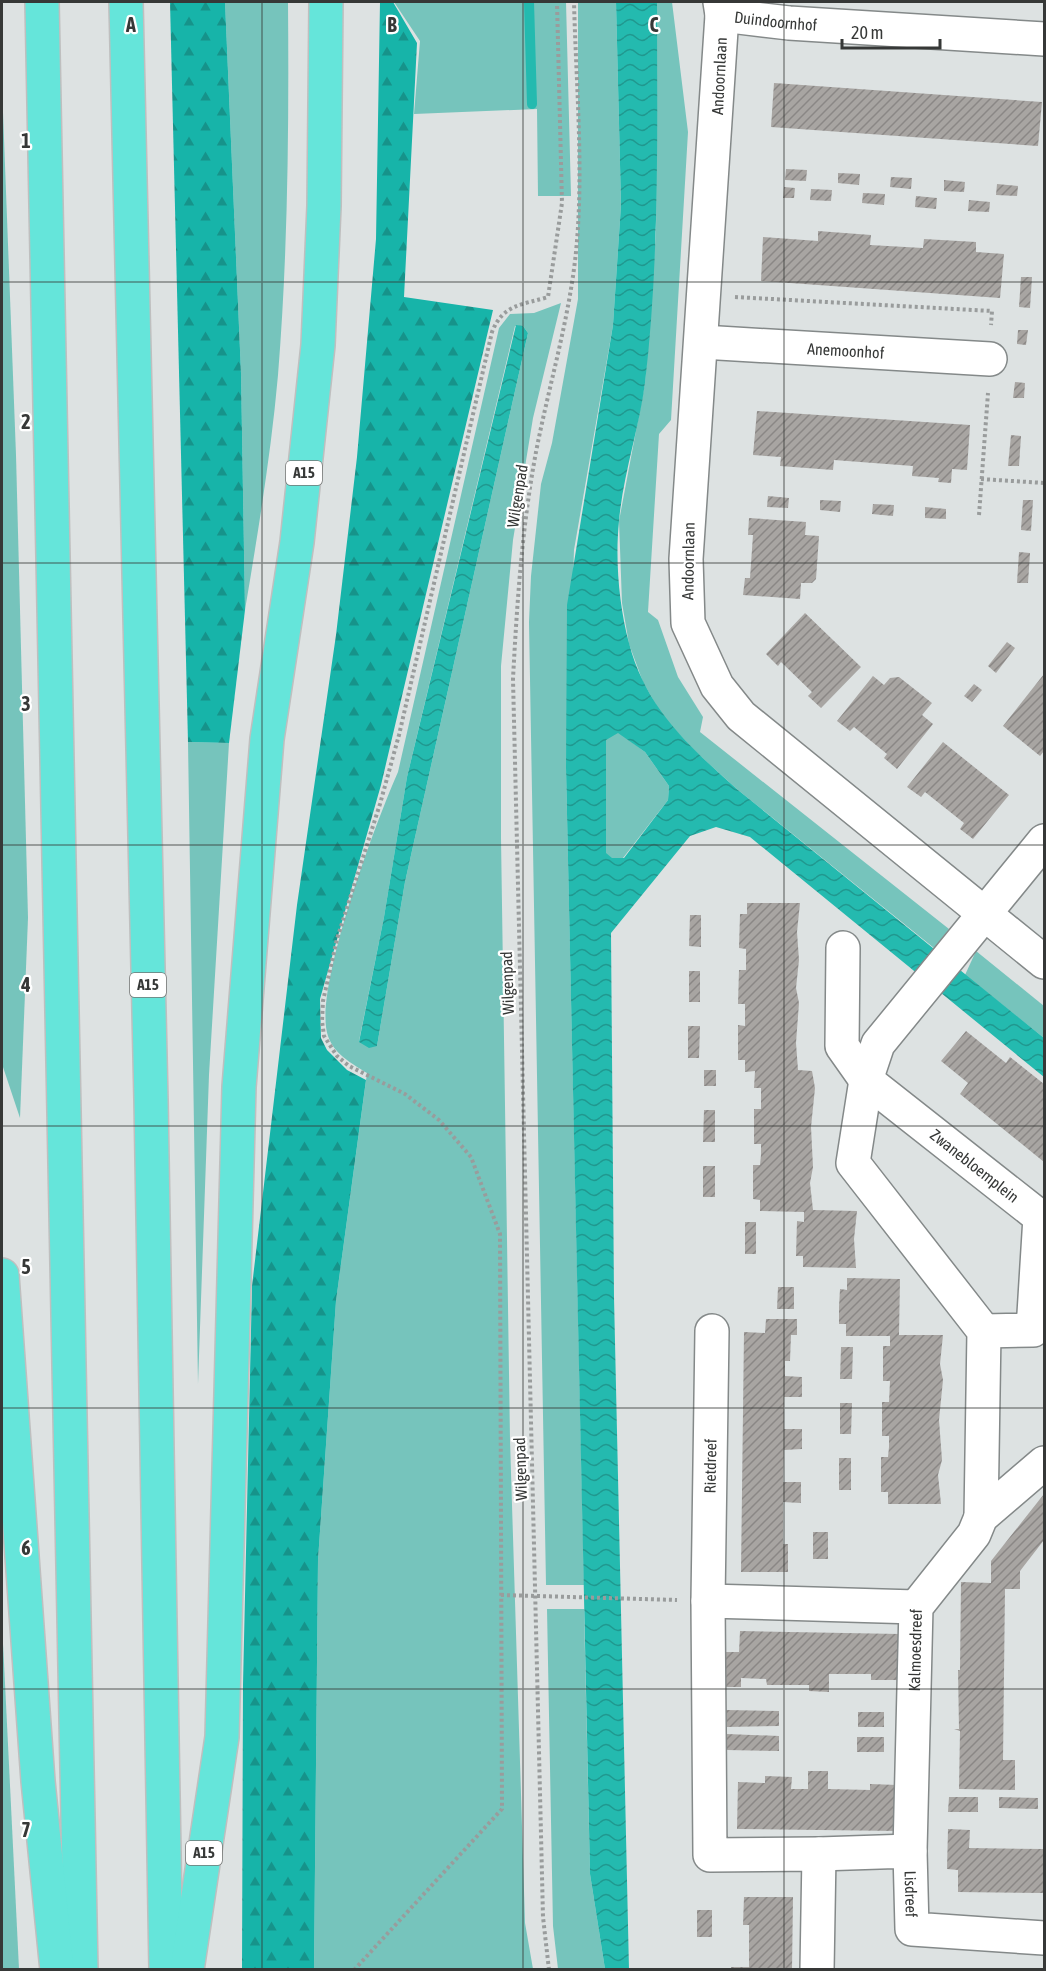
<svg xmlns="http://www.w3.org/2000/svg" width="1046" height="1971" viewBox="0 0 1046 1971" font-family="'Asap Condensed',sans-serif">
<style>
.green{fill:#76c4bc;fill-rule:evenodd}
.forest{fill:url(#forest-firs)}
.water{fill:url(#water-waves);fill-rule:evenodd}
.lines{fill:none;stroke-linecap:round;stroke-linejoin:round}
.stream{stroke:#24baaf;stroke-width:10}
.building{fill:url(#building-hatch)}
.minor-casing{stroke:#848989;stroke-width:36}
.highway-casing{stroke:#bfbfbf;stroke-width:36}
.path{stroke:#999c9c;stroke-width:4;stroke-dasharray:3 3;stroke-linecap:butt}
.minor{stroke:#fff;stroke-width:33}
.highway{stroke:#65e5da;stroke-width:33}
.grid{fill:none;stroke:#363837;stroke-width:1.5;stroke-opacity:0.55}
.labels{text-anchor:middle;stroke-width:4.5;stroke-linejoin:round;paint-order:stroke}
.shield{fill:#fff;stroke:#727473;stroke-width:1.5}
.shield-label{font-size:15px;font-weight:bold;fill:#363837}
.street-label{font-size:16px;fill:#363837;stroke:#fff}
.grid-label{font-size:20px;text-anchor:middle;font-weight:bold;fill:#363837;stroke:#fff;stroke-width:4.5;stroke-linejoin:round;paint-order:stroke}
</style>
<defs>
<pattern id="forest-firs" width="22" height="20" patternUnits="userSpaceOnUse" patternTransform="scale(1.5)"><rect width="22" height="20" fill="#17b4a9"/><path d="M5 1l3.5 6h-7zM16 11l3.5 6h-7z" fill="#16938a"/></pattern>
<pattern id="water-waves" width="16" height="10" patternUnits="userSpaceOnUse" patternTransform="scale(1.5)"><rect width="16" height="10" fill="#24baaf"/><path d="M0 5q4-4 8 0t8 0" fill="none" stroke="#20988f"/></pattern>
<pattern id="building-hatch" width="6" height="6" patternUnits="userSpaceOnUse" patternTransform="scale(1.5)"><rect width="6" height="6" fill="#a8a5a2"/><path d="M-1 1l2-2M0 6l6-6M5 7l2-2" fill="none" stroke="#8a8785"/></pattern>
</defs>
<rect width="100%" height="100%" fill="#dde2e2"/>
<g class="green">
<path d="M 225,2 L 288,2 C 289,126 288,251 278,375 C 271,454 258,532 245,610 L 241,373 Z"/>
<polygon points="394,2 566,2 571,196 538,196 537,109 414,114 420,41"/>
<polygon points="578,2 616,2 621,205 613,325 574,550 566,768 584,1585 546,1585 529,622 531,576 541,484 552,443 578,299"/>
<polygon points="657,2 672,2 688,132 671,420 659,434 648,612 658,620 678,677 703,717 700,732 949,929 934,948 738,790 697,753 663,717 643,682 629,644 622,603 619,521 645,383 656,232"/>
<polygon points="2,86 16,455 28,918 20,1118 2,1064"/>
<path d="M 561,303 L 533,418 L 513,540 L 501,666 L 501,838 L 510,1440 L 525,1923 L 533,1969 L 314,1970 L 318,1560 L 336,1301 L 367,1073 C 351,1063 334,1054 328,1036 C 312,991 377,819 398,772 L 499,328 L 510,314 L 534,313 ZM 515,326 L 523,326 L 528,333 L 405,882 L 377,1046 L 359,1041 L 384,917 L 407,777 Z"/>
<polygon points="618,732 645,752 669,786 668,800 623,858 612,859 605,853 606,739"/>
<polygon points="188,742 229,743 209,1075 198,1384"/>
<polygon points="976,951 1044,1006 1044,1038 965,975"/>
<polygon points="547,1609 584,1609 590,1874 605,1969 558,1969 553,1926"/>
<polygon points="2,1624 4,1663 19,1969 2,1969"/>
</g>
<g class="forest">
<polygon points="170,2 225,2 241,373 245,610 229,743 188,742"/>
<polygon points="380,2 393,2 417,43 404,297 493,310 381,785 320,999 321,1038 327,1050 347,1070 366,1080 336,1301 318,1560 314,1969 242,1969 243,1685 252,1286 297,905 336,635 357,457 376,239"/>
</g>
<g class="water">
<path d="M 616,2 L 657,2 C 657,128 660,256 645,383 C 639,429 623,475 619,521 C 615,560 619,606 629,643 C 646,709 690,747 738,790 L 1044,1038 L 1044,1077 L 750,837 L 716,827 L 690,836 L 611,933 L 614,1297 L 629,1970 L 605,1969 L 590,1874 L 566,768 L 567,605 L 613,325 L 621,205 ZM 618,733 L 645,752 L 669,786 L 668,800 L 624,858 L 612,858 L 606,853 L 606,740 Z"/>
<polygon points="516,325 523,326 528,333 405,882 377,1046 369,1048 359,1042 384,917 407,777"/>
</g>
<g class="lines">
<polyline class="stream" points="529,2 532,104"/>
</g>
<g class="building">
<polygon points="774,83 1042,102 1038,146 771,127"/>
<polygon points="786,169 807,170 806,181 785,180"/>
<polygon points="838,173 860,174 859,185 838,183"/>
<polygon points="891,177 912,178 911,189 890,187"/>
<polygon points="944,180 965,182 964,192 944,191"/>
<polygon points="997,184 1018,186 1017,196 996,195"/>
<polygon points="784,187 795,188 794,198 783,198"/>
<polygon points="811,189 832,190 831,201 810,200"/>
<polygon points="863,193 885,194 884,205 862,203"/>
<polygon points="916,196 937,198 936,209 915,207"/>
<polygon points="969,200 990,202 989,212 968,211"/>
<polygon points="818,231 871,235 870,245 923,248 924,239 976,242 976,252 1004,254 1000,298 761,281 763,237 818,241"/>
<polygon points="1021,277 1032,277 1030,308 1019,307"/>
<polygon points="1018,330 1028,330 1026,345 1017,344"/>
<polygon points="1015,382 1025,383 1024,398 1013,398"/>
<polygon points="757,411 970,425 967,470 952,469 951,483 938,482 939,478 912,476 913,466 834,460 833,470 780,466 781,457 753,455"/>
<polygon points="1011,435 1021,436 1019,466 1008,466"/>
<polygon points="768,496 789,498 788,508 767,507"/>
<polygon points="820,500 841,501 840,512 820,510"/>
<polygon points="1023,500 1033,500 1031,531 1021,530"/>
<polygon points="873,504 894,505 893,516 872,514"/>
<polygon points="925,507 946,509 946,519 925,518"/>
<polygon points="749,518 806,522 805,535 819,536 816,579 812,583 801,583 800,599 743,595 745,578 750,578 753,535 748,535"/>
<polygon points="1019,552 1030,553 1028,583 1017,583"/>
<polygon points="805,613 861,667 821,708 808,696 812,692 781,662 778,666 766,654"/>
<polygon points="1007,642 1015,648 996,673 988,666"/>
<polygon points="1044,674 1044,751 1040,756 1003,726"/>
<polygon points="873,676 884,685 890,678 899,677 932,703 922,715 933,724 897,769 884,758 887,754 871,741 854,727 850,731 837,721"/>
<polygon points="974,684 982,690 972,702 964,696"/>
<polygon points="943,742 1009,795 973,839 960,829 964,823 925,792 921,797 907,787"/>
<polygon points="747,903 800,903 797,932 799,960 796,988 799,1003 796,1043 798,1070 812,1071 815,1088 811,1127 813,1167 810,1183 813,1210 857,1211 854,1239 856,1268 803,1267 803,1256 796,1256 797,1221 804,1222 804,1212 760,1211 760,1200 753,1199 753,1165 760,1165 761,1155 761,1144 754,1144 754,1109 761,1109 761,1088 754,1088 755,1071 745,1072 745,1060 738,1060 738,1025 745,1026 745,1004 738,1004 739,970 746,970 746,949 739,948 740,914 747,914"/>
<polygon points="690,915 701,915 701,947 689,946"/>
<rect x="689" y="971" width="11" height="31"/>
<polygon points="688,1026 700,1026 699,1058 688,1058"/>
<polygon points="966,1031 1006,1063 1010,1057 1044,1084 1044,1162 960,1094 968,1083 941,1061"/>
<rect x="704" y="1070" width="12" height="16"/>
<polygon points="704,1110 715,1110 715,1142 703,1142"/>
<rect x="703" y="1166" width="12" height="31"/>
<rect x="745" y="1222" width="11" height="32"/>
<polygon points="847,1278 900,1279 899,1335 943,1335 940,1364 943,1380 939,1420 942,1460 938,1475 941,1504 888,1504 888,1492 881,1492 881,1457 888,1457 889,1447 889,1436 882,1436 882,1402 889,1402 890,1381 883,1381 883,1346 890,1346 890,1336 846,1336 846,1324 839,1324 839,1307 840,1289 847,1290"/>
<polygon points="778,1287 794,1287 794,1309 777,1309"/>
<polygon points="766,1319 797,1319 797,1335 791,1335 790,1361 785,1361 785,1376 802,1377 802,1397 784,1397 784,1429 802,1429 802,1449 784,1450 783,1482 801,1482 801,1503 783,1502 783,1544 788,1544 788,1572 741,1572 744,1332 765,1333"/>
<polygon points="841,1347 853,1347 852,1379 840,1379"/>
<polygon points="840,1403 852,1403 851,1434 840,1434"/>
<rect x="839" y="1458" width="12" height="32"/>
<polygon points="1044,1494 1044,1540 1020,1571 1020,1589 1005,1589 1003,1760 1015,1760 1015,1790 959,1789 960,1731 954,1729 959,1729 958,1670 960,1670 961,1582 991,1583 991,1561"/>
<rect x="813" y="1532" width="15" height="27"/>
<polygon points="740,1631 900,1634 899,1680 871,1680 871,1674 829,1674 829,1692 809,1691 809,1685 767,1685 766,1679 741,1678 741,1687 723,1687 724,1652 739,1652"/>
<polygon points="726,1710 779,1711 779,1726 727,1727"/>
<rect x="858" y="1712" width="26" height="15"/>
<polygon points="727,1734 779,1736 779,1751 726,1750"/>
<rect x="857" y="1737" width="27" height="15"/>
<polygon points="808,1771 828,1771 828,1789 870,1790 870,1784 897,1785 897,1831 737,1829 738,1782 765,1783 765,1776 792,1777 791,1789 808,1789"/>
<polygon points="949,1797 978,1797 978,1812 948,1812"/>
<polygon points="999,1797 1038,1798 1038,1809 999,1808"/>
<polygon points="948,1829 970,1830 969,1848 1044,1849 1044,1893 958,1892 958,1870 947,1869"/>
<polygon points="744,1897 793,1897 792,1970 731,1970 731,1967 749,1967 749,1925 743,1925"/>
<rect x="697" y="1910" width="15" height="27"/>
</g>
<g class="lines">
<g class="minor-casing">
<g id="minor">
<polyline points="720,2 722,15 686,559 688,623 717,686 741,716 1044,962"/>
<path id="s1" d="M 722,15 L 789,23 L 1044,39"/>
<path id="s2" d="M 702,342 L 990,359"/>
<path id="s3" d="M 843,948 L 842,1046 L 866,1080 L 1040,1217 L 1033,1330 L 984,1331"/>
<polyline points="712,1331 708,1601 710,1855 819,1854 817,1970"/>
<polyline points="981,1517 984,1331 853,1163 866,1080 878,1044 1044,841"/>
<polyline points="708,1601 916,1607"/>
<path id="s4" d="M 910,1851 L 916,1607 L 974,1534 L 981,1517 L 1044,1463"/>
<path id="s5" d="M 819,1854 L 910,1851 L 912,1929 L 1044,1938"/>
</g>
</g>
<g class="highway-casing">
<g id="highway">
<polyline points="42,2 81,1970"/>
<polyline points="126,2 151,1100 166,1970"/>
<polyline points="2,1275 38,1781 57,1970"/>
<polyline points="187,1970 222,1737 239,1087 267,739 297,542 318,345 324,206 326,2"/>
</g>
</g>
<g class="path">
<polyline points="735,297 992,311 991,325"/>
<polyline points="981,479 1044,483"/>
<polyline points="979,515 988,393"/>
<polyline points="501,1595 677,1600"/>
<path d="M 354,1970 L 502,1809 L 500,1234 L 471,1157 L 439,1120 L 405,1094 L 349,1066 L 337,1056 L 324,1036 L 322,1021 L 323,1001 L 337,939 L 380,804 L 399,735 L 492,332 C 503,304 522,305 548,297 L 562,203 L 557,2"/>
<path d="M 549,1970 L 543,1917 L 513,679 C 517,603 522,527 536,452 C 549,385 569,320 576,252 C 584,172 576,82 574,2"/>
</g>
<use href="#minor" class="minor"/>
<use href="#highway" class="highway"/>
</g>
<path class="grid" d="M 262,2 L 262,1970M 523,2 L 523,1970M 784,2 L 784,1970M 2,282 L 1044,282M 2,563 L 1044,563M 2,845 L 1044,845M 2,1126 L 1044,1126M 2,1408 L 1044,1408M 2,1689 L 1044,1689"/>
<g class="labels">
<g class="shield">
<rect x="286" y="461" width="36" height="24" rx="4.5"/>
<rect x="130" y="973" width="36" height="24" rx="4.5"/>
<rect x="186" y="1841" width="36" height="24" rx="4.5"/>
</g>
<g class="shield-label">
<text x="304" y="478">A15</text>
<text x="148" y="990">A15</text>
<text x="204" y="1858">A15</text>
</g>
<g class="street-label">
<text dy="6" stroke="none"><textPath href="#s1" startOffset="54">Duindoornhof</textPath></text>
<text transform="translate(719 76) rotate(-87)" y="6">Andoornlaan</text>
<text dy="6" stroke="none"><textPath href="#s2" startOffset="144">Anemoonhof</textPath></text>
<text transform="translate(517 496) rotate(-81)" y="6">Wilgenpad</text>
<text transform="translate(688 561) rotate(-89)" y="6">Andoornlaan</text>
<text transform="translate(507 983) rotate(-92)" y="6">Wilgenpad</text>
<text dy="6" stroke="none"><textPath href="#s3" startOffset="278">Zwanebloemplein</textPath></text>
<text transform="translate(710 1466) rotate(-89)" y="6">Rietdreef</text>
<text transform="translate(520 1469) rotate(-92)" y="6">Wilgenpad</text>
<text dy="6" stroke="none"><textPath href="#s4" startOffset="201">Kalmoesdreef</textPath></text>
<text dy="6" stroke="none"><textPath href="#s5" startOffset="134">Lisdreef</textPath></text>
</g>
</g>
<g class="grid-label">
<text x="131" y="32">A</text>
<text x="392" y="32">B</text>
<text x="654" y="32">C</text>
<text x="26" y="148">1</text>
<text x="26" y="429">2</text>
<text x="26" y="711">3</text>
<text x="26" y="992">4</text>
<text x="26" y="1274">5</text>
<text x="26" y="1555">6</text>
<text x="26" y="1837">7</text>
</g>
<rect width="1046" height="1971" fill="none" stroke="#363837" stroke-width="6"/>
<path d="M842 39v9h98v-9" fill="none" stroke="#363837" stroke-width="3"/>
<text x="851" y="39" font-size="18" fill="#363837" stroke="#ffffff" stroke-width="4.5" paint-order="stroke">20 m</text>
</svg>
